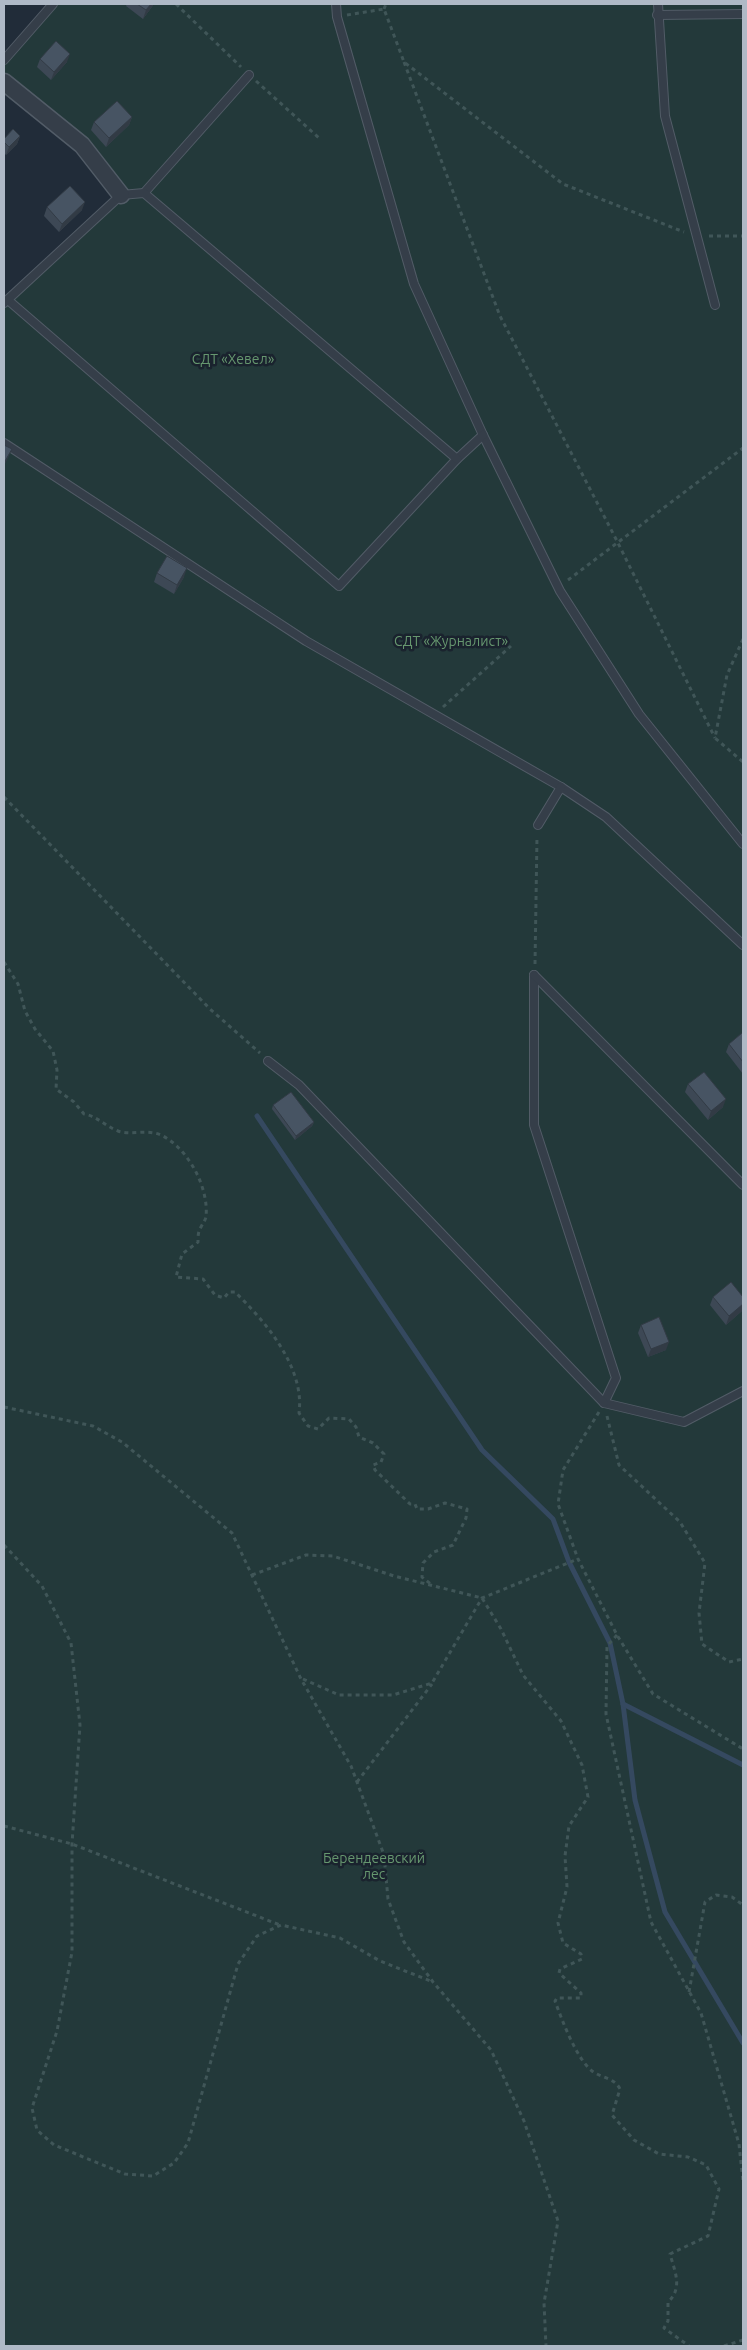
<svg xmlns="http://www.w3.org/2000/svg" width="747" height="2350" viewBox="0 0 747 2350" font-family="Ubuntu,sans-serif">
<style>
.green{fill:#23393a}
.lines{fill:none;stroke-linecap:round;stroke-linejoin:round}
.stream{stroke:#354960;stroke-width:5}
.lane-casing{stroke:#525c67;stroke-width:10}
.street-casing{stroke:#525c67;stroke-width:19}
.path{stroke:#405658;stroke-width:3;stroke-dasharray:4 4;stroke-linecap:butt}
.lane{stroke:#353e49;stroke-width:8}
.street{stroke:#353e49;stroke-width:16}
.wall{fill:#3d4855}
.shaded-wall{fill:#323b45}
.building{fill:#475463;stroke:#323b45}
.labels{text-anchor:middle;stroke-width:5;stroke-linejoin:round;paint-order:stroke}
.park-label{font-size:14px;fill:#66976f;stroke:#1a232e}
</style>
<rect width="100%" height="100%" fill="#212c39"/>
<polygon class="green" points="53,4 743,4 743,2346 4,2346 4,303 121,195 82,145 4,82 4,60"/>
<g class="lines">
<g class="stream">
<polyline points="257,1116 482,1450 553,1519 569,1562 610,1643 623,1704 635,1800 665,1912 743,2043"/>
<polyline points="623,1704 743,1765"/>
</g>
<g class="lane-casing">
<g id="lane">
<polyline points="336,4 337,17 414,284 483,435 560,591 639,714 743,844"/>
<polyline points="658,4 665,116 715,305"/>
<polyline points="657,15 743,14"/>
<polyline points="4,60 53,4"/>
<polyline points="144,193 249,75"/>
<polyline points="8,300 339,586 457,459 483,435"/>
<polyline points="4,303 121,195 144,193 457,459"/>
<polyline points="4,443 306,641 561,787 606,817 743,945"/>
<polyline points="538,825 561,787"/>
<polyline points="534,975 534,1125 616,1378 604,1403 684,1422 743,1391"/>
<polyline points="534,975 743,1185"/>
<polyline points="268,1061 299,1085 604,1403"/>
</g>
</g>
<g class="street-casing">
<polyline id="street" points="4,82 82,145 121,195"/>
</g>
<g class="path">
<polyline points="176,4 241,67"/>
<polyline points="384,9 386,4"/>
<polyline points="347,15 384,9 404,62 563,184 684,232"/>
<polyline points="404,62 500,316 617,541 715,738"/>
<polyline points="256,81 319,138"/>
<polyline points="709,236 743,236"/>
<polyline points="568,580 743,448"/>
<polyline points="743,639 727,675 715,738 743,762"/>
<polyline points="443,707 511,646"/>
<polyline points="4,797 210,1009 260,1053"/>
<path d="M 4,962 L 18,984 L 25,1011 L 35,1029 L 53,1051 L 57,1070 L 56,1089 L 74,1102 L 84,1114 C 97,1116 105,1126 118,1131 C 131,1136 148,1128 163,1136 C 189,1150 209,1188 206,1217 C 205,1221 203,1223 201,1227 C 198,1231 198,1237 198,1242 L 182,1254 L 176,1277 L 203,1279 L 215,1295 L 224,1298 L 229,1292 L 235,1292 C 266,1322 305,1368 299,1413 L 308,1426 L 318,1429 L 329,1418 L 349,1419 L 356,1427 L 359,1437 L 373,1443 L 384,1454 L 381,1462 L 373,1465 L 375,1470 L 410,1504 L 415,1504 L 417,1509 L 428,1509 L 445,1503 L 467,1509 L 466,1518 L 453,1545 L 434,1552 L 423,1563 L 422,1577 L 432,1585"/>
<polyline points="535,964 537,836"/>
<polyline points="4,1407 93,1426 122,1442 232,1533 301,1679 351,1766 384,1855 388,1899 404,1942 433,1982 491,2050 524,2121 558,2221 544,2303 546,2346"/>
<polyline points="599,1412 563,1470 558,1504 578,1559 617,1635 653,1694 743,1749"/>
<polyline points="607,1416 619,1465 680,1522 705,1563 699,1613 702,1644 729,1662 743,1659"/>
<polyline points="4,1545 42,1586 71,1643 80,1725 72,1844 72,1952 57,2031 32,2108 37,2130 54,2145 125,2174 153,2176 174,2163 188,2143 238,1964 257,1936 281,1925 340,1938 380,1961 433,1982"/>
<path d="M 252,1575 L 306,1555 L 333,1556 L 394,1576 L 482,1598 L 501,1629 L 523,1675 L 561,1721 L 582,1765 L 588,1797 L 569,1826 L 565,1856 L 567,1887 L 558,1923 L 563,1943 L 581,1954 L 582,1959 L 560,1969 L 559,1973 L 581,1993 L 581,1998 L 557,1998 L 555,2001 C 562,2020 576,2058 592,2071 C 601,2078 615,2078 620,2089 L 612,2115 L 634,2140 L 659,2154 L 688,2157 L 706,2165 L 719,2189 L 708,2236 L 670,2254 C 675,2272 683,2288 668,2302 L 668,2321 L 664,2328 L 689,2346"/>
<polyline points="617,1635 607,1646 606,1714 651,1922 701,2013 739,2144 743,2182"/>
<polyline points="303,1679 339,1695 393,1695 432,1683 482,1598 578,1559"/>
<polyline points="357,1782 432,1684"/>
<polyline points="4,1826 72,1844 280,1925"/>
<polyline points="689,1992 705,1902 716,1895 732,1897 743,1905"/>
<polyline points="724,2346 743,2340"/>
</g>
<use href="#lane" class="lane"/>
<use href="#street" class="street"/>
</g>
<g class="wall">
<polygon points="127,4 154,4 143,19 126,6"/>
<polygon points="40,59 67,62 51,80 37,67"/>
<polygon points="132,117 129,125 106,147 91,130 94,122"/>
<polygon points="20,136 17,144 6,155 4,153 4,139"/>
<polygon points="47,207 82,210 59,232 44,216"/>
<polygon points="157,573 184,577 174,594 154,582"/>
<polygon points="743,1034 743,1074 726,1052 729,1044"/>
<polygon points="688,1084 723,1107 708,1120 685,1092"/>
<polygon points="273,1105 314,1122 312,1126 295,1140 272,1109"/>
<polygon points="713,1297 743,1297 743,1310 726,1325 710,1305"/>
<polygon points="641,1325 666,1350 648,1357 638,1333"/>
</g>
<g class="shaded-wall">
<polygon points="151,4 154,4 143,19 146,10"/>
<polygon points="70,54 67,62 51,80 54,72"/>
<polygon points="132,117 129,125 106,147 109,138"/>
<polygon points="20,136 17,144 6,155 9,147"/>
<polygon points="85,202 82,210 59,232 62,224"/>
<polygon points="12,449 8,458 4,466 4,463"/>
<polygon points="187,568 184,577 174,594 177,585"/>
<polygon points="726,1099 723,1107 708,1120 711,1111"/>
<polygon points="314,1122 312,1126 295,1140 296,1136"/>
<polygon points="743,1304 743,1310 726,1325 729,1316"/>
<polygon points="669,1342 666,1350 648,1357 651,1349"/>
</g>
<g class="building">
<polygon points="137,4 151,4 146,10"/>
<polygon points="56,41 70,54 54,72 40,59"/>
<polygon points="117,101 132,117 109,138 94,122"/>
<polygon points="13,129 20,136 9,147 4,142 4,139"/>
<polygon points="70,186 85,202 62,224 47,207"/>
<polygon points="4,445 12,449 4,463"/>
<polygon points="167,556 187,568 177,585 157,573"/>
<polygon points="742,1033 743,1034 743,1062 729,1044"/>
<polygon points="704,1072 726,1099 711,1111 688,1084"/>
<polygon points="291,1092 314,1122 296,1136 273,1105"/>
<polygon points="731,1282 743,1297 743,1304 729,1316 713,1297"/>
<polygon points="659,1317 669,1342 651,1349 641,1325"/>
</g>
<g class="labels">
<g class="park-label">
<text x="233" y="364">СДТ «Хевел»</text>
<text x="451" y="646">СДТ «Журналист»</text>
<text x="374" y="1863">Берендеевский<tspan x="374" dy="16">лес</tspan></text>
</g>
</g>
<rect width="747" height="2350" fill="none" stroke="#afb9c6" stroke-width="10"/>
</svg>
